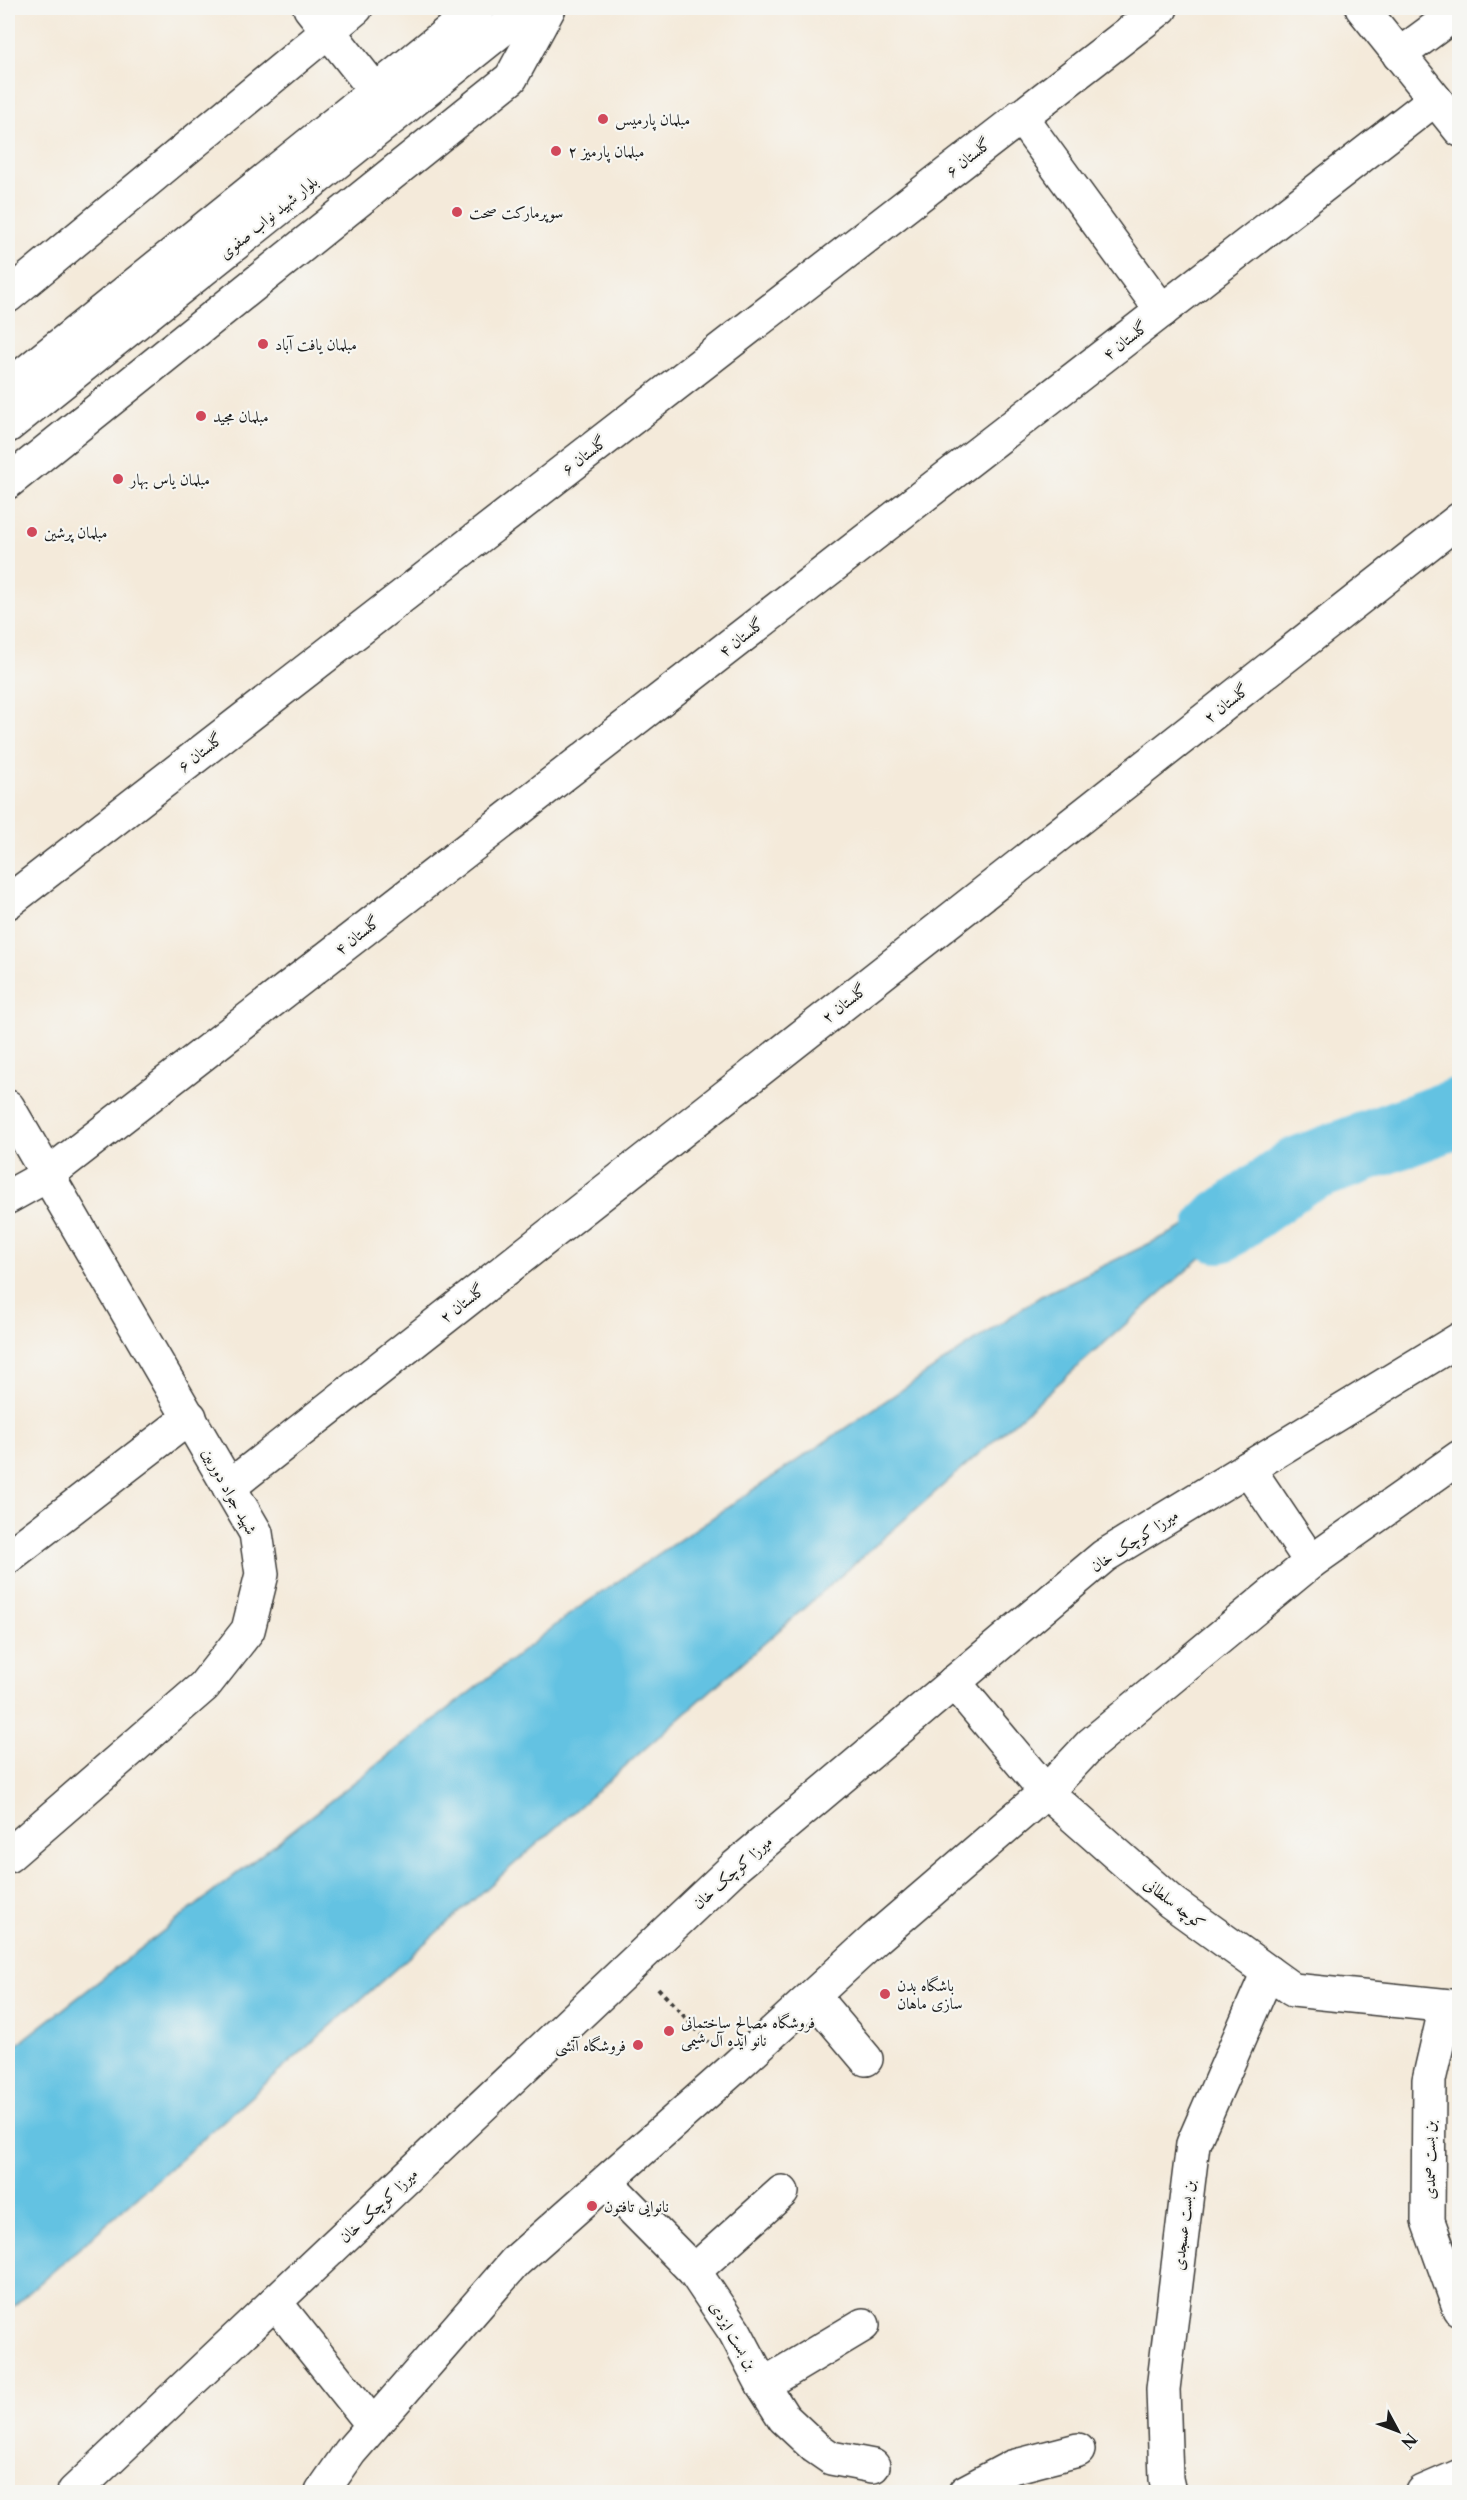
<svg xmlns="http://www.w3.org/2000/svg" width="1467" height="2500" viewBox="0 0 1467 2500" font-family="'Libre Caslon Text',Amiri,serif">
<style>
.water{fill:#64c2e2;stroke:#406f7f;stroke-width:1.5}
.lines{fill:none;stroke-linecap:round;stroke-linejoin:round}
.river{stroke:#64c2e2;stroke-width:70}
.street-casing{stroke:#3c3b38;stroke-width:36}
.secondary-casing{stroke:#3c3b38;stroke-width:36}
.path{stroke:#3c3b38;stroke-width:4;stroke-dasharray:4.5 4.5;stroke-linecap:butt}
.street{stroke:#fff;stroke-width:33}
.secondary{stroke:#fff;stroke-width:33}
.poi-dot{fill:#d1495b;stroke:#f6f6f2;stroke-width:2}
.labels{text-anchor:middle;stroke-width:4.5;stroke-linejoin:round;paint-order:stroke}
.poi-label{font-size:16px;fill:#1c1c1c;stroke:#f6f6f2;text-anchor:start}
.street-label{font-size:16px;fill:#1c1c1c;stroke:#f6f6f2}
</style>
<rect width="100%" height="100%" fill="#f6f6f2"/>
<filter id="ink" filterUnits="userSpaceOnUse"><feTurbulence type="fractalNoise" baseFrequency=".0167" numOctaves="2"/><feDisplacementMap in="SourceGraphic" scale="12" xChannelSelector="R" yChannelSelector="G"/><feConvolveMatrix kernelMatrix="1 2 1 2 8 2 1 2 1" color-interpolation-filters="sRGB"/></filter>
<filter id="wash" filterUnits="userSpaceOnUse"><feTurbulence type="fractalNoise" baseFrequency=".008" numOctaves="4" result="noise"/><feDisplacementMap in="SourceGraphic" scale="24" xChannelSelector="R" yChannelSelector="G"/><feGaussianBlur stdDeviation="1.35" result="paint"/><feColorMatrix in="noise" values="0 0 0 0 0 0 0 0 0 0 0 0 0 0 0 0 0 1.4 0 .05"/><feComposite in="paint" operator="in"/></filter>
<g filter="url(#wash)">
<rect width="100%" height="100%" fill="#f4eada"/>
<polygon class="water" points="1299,1171 8,2311 8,2052 574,1611 1041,1296"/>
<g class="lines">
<polyline class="river" points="1219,1228 1299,1171 1460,1112"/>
</g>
</g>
<g filter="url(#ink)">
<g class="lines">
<g class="street-casing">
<g id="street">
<polyline points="1399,55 1460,10"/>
<polyline points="1020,116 1162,311"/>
<polyline points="8,296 356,8"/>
<polyline points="8,902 1161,8"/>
<polyline points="8,1197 46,1176 1435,99"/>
<polyline points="1248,1468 1311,1562"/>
<polyline points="229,1487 1460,519"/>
<polyline points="8,1557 190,1417"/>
<polyline points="954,1682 1046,1792 1171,1902 1293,1990 1460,2007"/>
<polyline points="813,1996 866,2059"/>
<polyline points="1446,2006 1429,2080 1428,2221 1460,2310"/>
<polyline points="606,2182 694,2271 735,2332 763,2385 784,2418 815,2447 831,2458 873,2466"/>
<polyline points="694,2271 782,2192"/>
<polyline points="275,2302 373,2425"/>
<polyline points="763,2385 863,2325"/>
<polyline points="322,2492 350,2452 515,2262 733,2069 875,1939 1046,1792 1091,1744 1311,1562 1460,1457"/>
<polyline points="965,2492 1012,2467 1078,2450"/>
<polyline points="1169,2492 1166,2479 1163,2389 1193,2144 1268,1972"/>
<polyline points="1423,2492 1460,2476"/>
</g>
</g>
<g class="secondary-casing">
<g id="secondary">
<polyline points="310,8 375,90"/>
<polyline points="1362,8 1460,130"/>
<polyline points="8,387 478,8"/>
<polyline points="8,426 529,8"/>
<polyline points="8,482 511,78 549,8"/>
<polyline points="8,1107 256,1533 262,1574 248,1630 204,1686 8,1856"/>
<polyline points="74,2492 736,1866 1104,1556 1460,1339"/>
</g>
</g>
<polyline class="path" points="658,1988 708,2042"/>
<use href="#street" class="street"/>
<use href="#secondary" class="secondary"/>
</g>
</g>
<g class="poi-dot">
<circle cx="603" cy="119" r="6"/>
<circle cx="556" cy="151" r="6"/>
<circle cx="457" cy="212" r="6"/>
<circle cx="263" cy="344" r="6"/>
<circle cx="201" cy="416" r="6"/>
<circle cx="118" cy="479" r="6"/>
<circle cx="32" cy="532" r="6"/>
<circle cx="885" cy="1994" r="6"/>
<circle cx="669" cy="2031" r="6"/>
<circle cx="638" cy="2045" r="6"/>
<circle cx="592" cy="2206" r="6"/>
</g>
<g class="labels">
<g class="poi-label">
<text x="615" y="125">مبلمان پارمیس</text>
<text x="568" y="157">مبلمان پارمیز ۲</text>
<text x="469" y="218">سوپرمارکت صحت</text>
<text x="275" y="350">مبلمان یافت آباد</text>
<text x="213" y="422">مبلمان مجید</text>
<text x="130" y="485">مبلمان یاس بهار</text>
<text x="44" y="538">مبلمان پرشین</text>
<text x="897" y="1991">باشگاه بدن<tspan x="897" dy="18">سازی ماهان</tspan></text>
<text x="681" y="2028">فروشگاه مصالح ساختمانی<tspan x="681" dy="18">نانو ایده آل شیمی</tspan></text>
<text x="626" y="2051" text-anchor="end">فروشگاه آتشی</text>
<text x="604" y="2212">نانوایی تافتون</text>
</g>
<g class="street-label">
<text transform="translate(968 157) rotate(-38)" y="6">گلستان ۶</text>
<text transform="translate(268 217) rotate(-39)" y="6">بلوار شهید نواب صفوی</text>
<text transform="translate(1125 340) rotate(-38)" y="6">گلستان ۴</text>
<text transform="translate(584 455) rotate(-38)" y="6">گلستان ۶</text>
<text transform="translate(741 637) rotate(-38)" y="6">گلستان ۴</text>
<text transform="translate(1226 703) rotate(-38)" y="6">گلستان ۲</text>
<text transform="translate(200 752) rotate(-38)" y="6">گلستان ۶</text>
<text transform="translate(357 935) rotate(-38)" y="6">گلستان ۴</text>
<text transform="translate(844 1003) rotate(-38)" y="6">گلستان ۲</text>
<text transform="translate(462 1303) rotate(-38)" y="6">گلستان ۲</text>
<text transform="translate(230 1491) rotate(61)" y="6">شهید جواد دوربین</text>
<text transform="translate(1134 1540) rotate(-33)" y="6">میرزا کوچک خان</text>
<text transform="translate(732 1872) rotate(-42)" y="6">میرزا کوچک خان</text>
<text transform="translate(1175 1903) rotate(38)" y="6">کوچه سلطانی</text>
<text transform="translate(1429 2160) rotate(-90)" y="6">بن بست صمدی</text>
<text transform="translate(378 2205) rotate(-43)" y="6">میرزا کوچک خان</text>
<text transform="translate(1183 2225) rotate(-83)" y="6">بن بست عسجدی</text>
<text transform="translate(734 2335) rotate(59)" y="6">بن بست ایزدی</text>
</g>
</g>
<rect width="1467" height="2500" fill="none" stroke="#f6f6f2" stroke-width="30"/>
<g transform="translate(1398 2431) rotate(131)" stroke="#f6f6f2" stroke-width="4.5" paint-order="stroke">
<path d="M0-4.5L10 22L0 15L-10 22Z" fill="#1c1c1c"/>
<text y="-9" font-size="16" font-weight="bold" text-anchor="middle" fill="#1c1c1c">N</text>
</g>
</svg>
